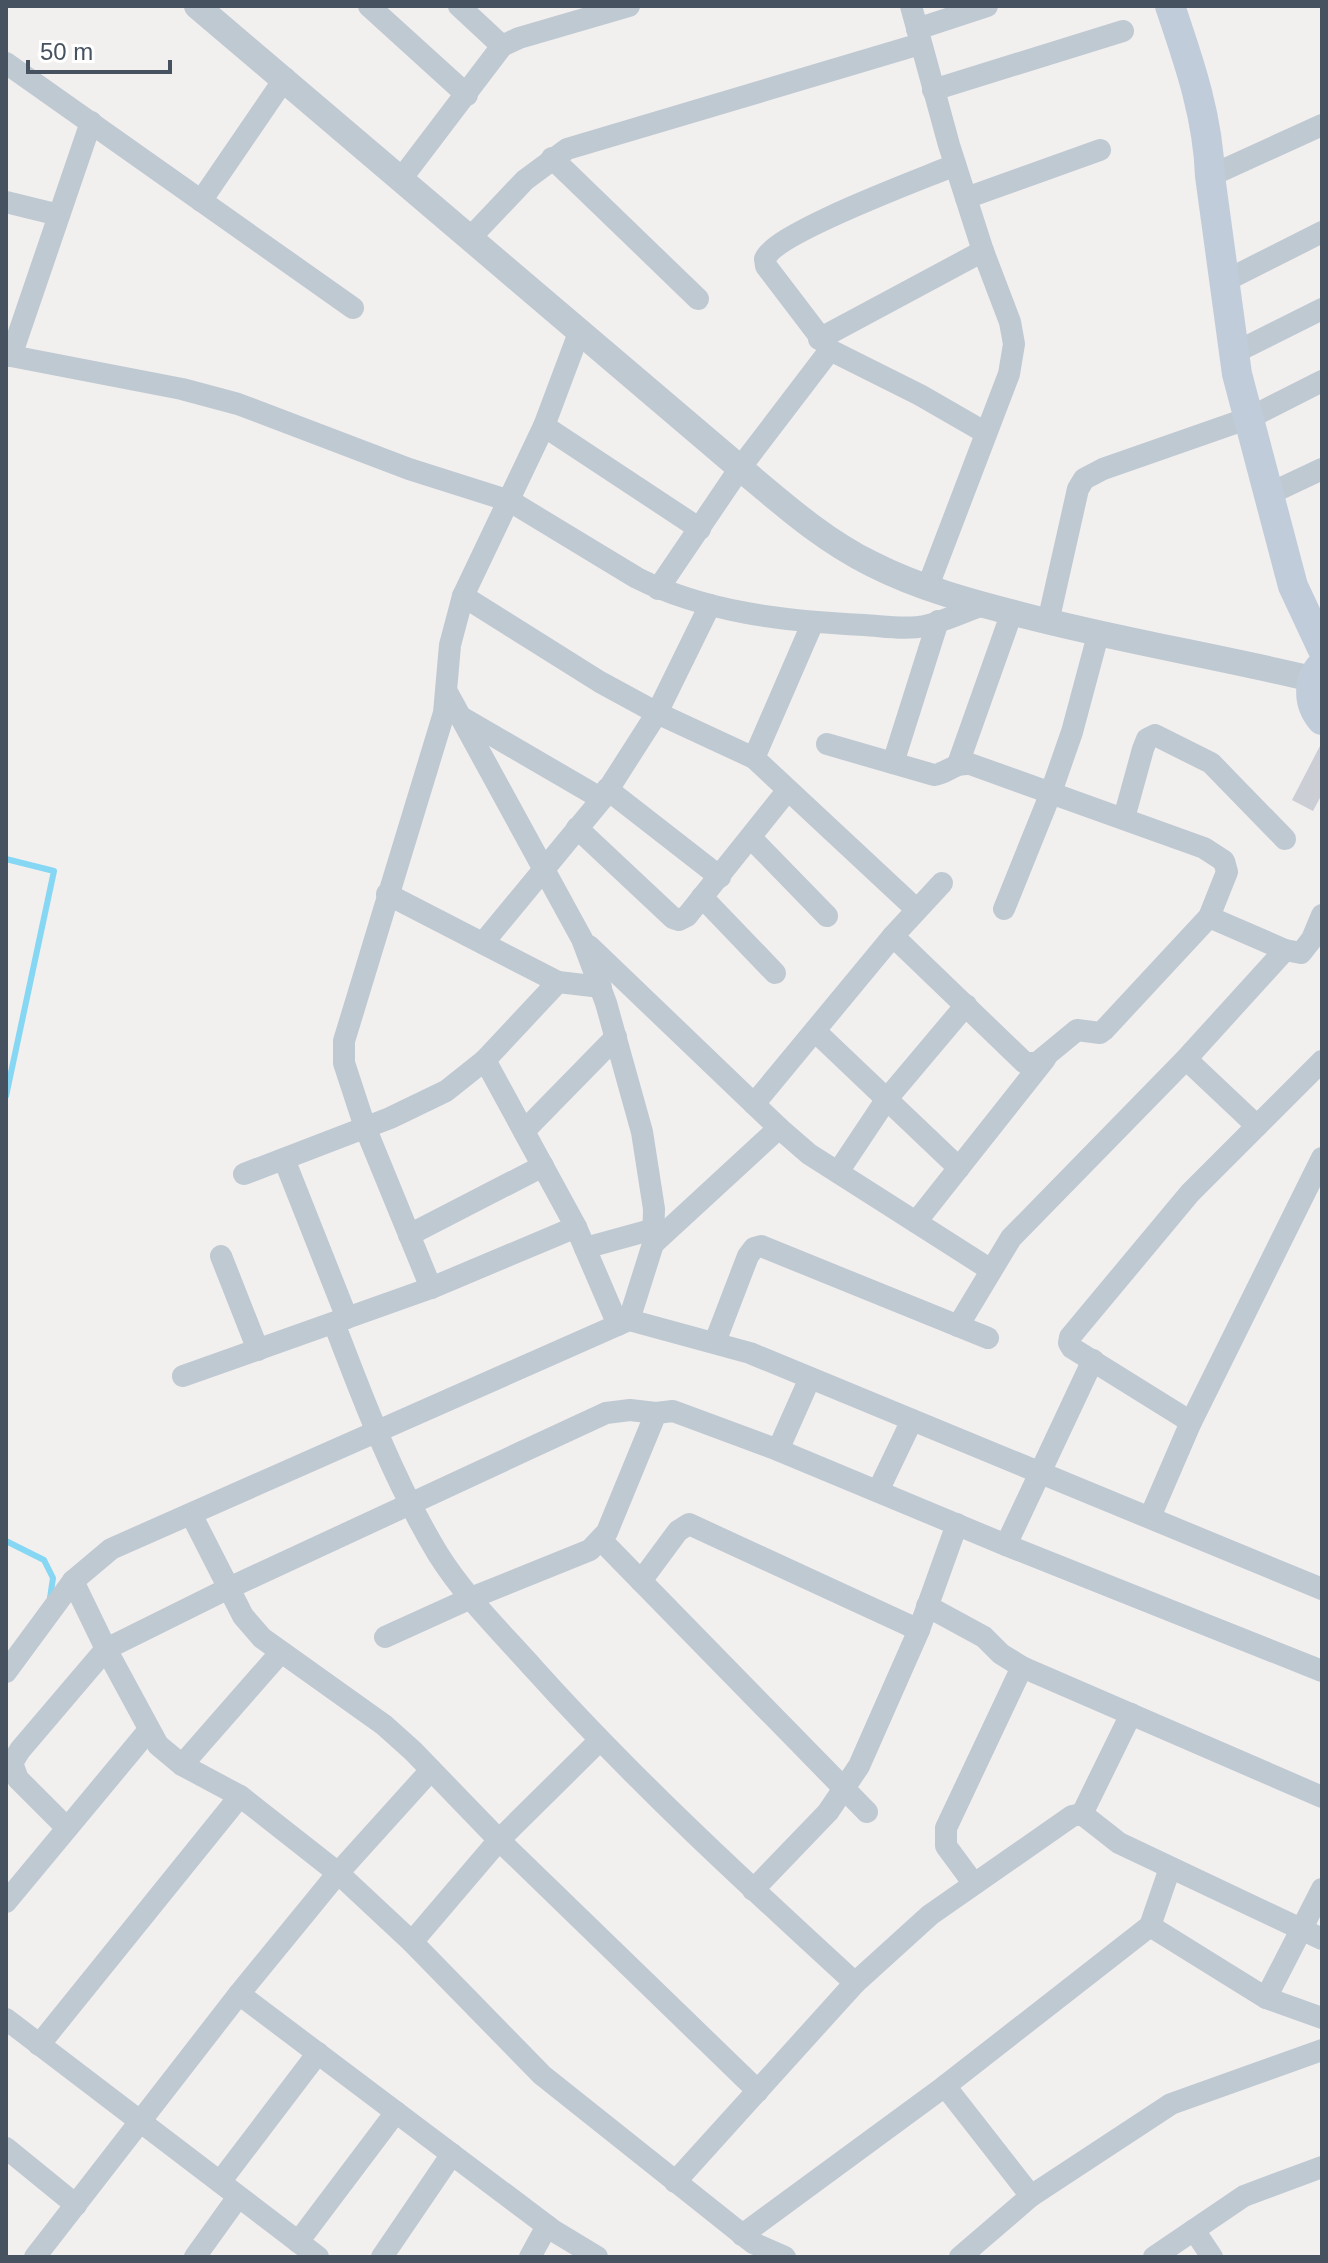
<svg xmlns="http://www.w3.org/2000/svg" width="1328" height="2263" viewBox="0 0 1328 2263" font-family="Arial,sans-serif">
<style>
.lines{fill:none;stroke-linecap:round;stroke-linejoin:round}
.stream{stroke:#85d7f3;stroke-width:6}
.building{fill:#cbced4}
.minor{stroke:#bfc9d2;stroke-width:22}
.tertiary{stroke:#bfc9d2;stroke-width:26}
.secondary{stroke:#c1ccda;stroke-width:30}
</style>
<rect width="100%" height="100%" fill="#f2efef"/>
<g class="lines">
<g class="stream">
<polyline points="6,859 54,871 6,1096"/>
<polyline points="6,1541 44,1560 53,1578 50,1598"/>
</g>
</g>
<polygon class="building" points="1322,742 1322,794 1313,811 1292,800"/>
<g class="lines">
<g class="minor">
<polyline points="369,6 467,95"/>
<polyline points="459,6 502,46"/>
<polyline points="911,6 949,145 983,251 1010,322 1014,344 1009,374 928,586"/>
<polyline points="917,29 987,6"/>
<polyline points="6,63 353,308"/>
<polyline points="933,90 1123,31"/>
<polyline points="552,158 698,299"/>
<path d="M 955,165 C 922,179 776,232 765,259 L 766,266 L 830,350 L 920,395 L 986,433"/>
<polyline points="1210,176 1322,125"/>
<polyline points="401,179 502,46 519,38 629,6"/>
<polyline points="966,198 1100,150"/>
<polyline points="201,201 285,78"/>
<polyline points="6,202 59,215"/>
<polyline points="470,238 525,180 567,149 920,44"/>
<polyline points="1225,281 1322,232"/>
<polyline points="819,339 983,251"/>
<polyline points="1234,353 1322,309"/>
<path d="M 6,355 L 182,389 L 238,404 L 409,469 L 510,501 L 637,578 C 707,613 786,621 864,625 C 883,626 906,630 925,626 C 944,621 964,612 983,605"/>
<polyline points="11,356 91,122"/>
<polyline points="544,426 700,529"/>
<polyline points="1269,494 1322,469"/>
<polyline points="658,589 740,468 830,350"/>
<polyline points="463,596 600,682 657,713 754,758 916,909"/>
<polyline points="1048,622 1078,489 1084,479 1103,469 1249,418 1322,381"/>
<polyline points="448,694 582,939 606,1003 642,1132 654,1209 653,1244 629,1320"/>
<polyline points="461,717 602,799"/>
<path d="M 827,744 L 934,775 C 949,773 952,763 970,764 L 1204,848 L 1224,861 L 1227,872 L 1209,917 L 1104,1030 L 1100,1033 L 1077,1030 L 1037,1063 L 1025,1063 L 893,936"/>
<polyline points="754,758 813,622"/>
<polyline points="893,763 938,621"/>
<polyline points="958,764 1012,612"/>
<polyline points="607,789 720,877"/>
<polyline points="1124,818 1143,749 1147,739 1155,735 1211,763 1285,839"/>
<polyline points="577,828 673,918 679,920 687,916 787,791"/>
<polyline points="751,838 827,916"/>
<polyline points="387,894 558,982"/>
<polyline points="702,897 775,973"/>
<polyline points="1004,909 1050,795 1072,732 1098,635"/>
<polyline points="1209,917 1285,950 1301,953 1312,939 1322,915"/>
<polyline points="483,943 602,799 657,713 710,605"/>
<polyline points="589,946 779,1128 809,1154 991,1270"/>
<polyline points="815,1031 959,1168"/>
<polyline points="1186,1059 1257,1126"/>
<polyline points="485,1060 576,1227 618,1325"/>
<polyline points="754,1104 893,936 942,883"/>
<polyline points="524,1131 616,1037"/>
<polyline points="284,1159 347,1318"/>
<polyline points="838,1172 886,1100 966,1005"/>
<polyline points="244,1174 390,1118 446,1091 485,1060 558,982 601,987"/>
<polyline points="916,1222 1045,1059"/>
<polyline points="409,1235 543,1166"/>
<polyline points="653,1244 779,1128"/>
<polyline points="585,1248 654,1229"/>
<polyline points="221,1256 258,1350"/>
<polyline points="431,1288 365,1127 344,1063 344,1041 444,713 450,645 463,596 544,426 580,330"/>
<path d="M 334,1323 C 364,1402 394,1481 438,1554 C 465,1597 502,1633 535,1670 C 635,1781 745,1882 855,1983"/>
<polyline points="958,1326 1011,1238 1186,1059 1285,950"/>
<polyline points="715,1342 748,1256 754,1248 761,1246 988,1338"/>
<polyline points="183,1376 431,1288 576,1227"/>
<polyline points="1191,1422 1072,1348 1069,1343 1070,1337 1190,1193 1322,1061"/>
<polyline points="778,1450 810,1378"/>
<polyline points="878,1491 912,1420"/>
<polyline points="191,1514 243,1616 262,1638 384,1725 413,1751 499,1840 758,2091"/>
<polyline points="1150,1517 1191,1422 1322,1158"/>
<polyline points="601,1540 867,1812"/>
<polyline points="1006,1545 1093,1360"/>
<polyline points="73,1581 106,1649 158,1745 182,1765 240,1796 338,1873 412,1942 542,2075 753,2243 785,2257"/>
<polyline points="641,1581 678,1531 689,1524 919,1630"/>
<polyline points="927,1606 984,1637 1001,1654 1022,1667 1322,1797"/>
<polyline points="385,1637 471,1598 590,1550 607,1532 656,1413 673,1411 778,1450 1006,1545 1322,1671"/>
<polyline points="6,1672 73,1581 111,1549 629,1320 750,1353 1322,1589"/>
<polyline points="182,1765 281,1652"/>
<polyline points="1082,1814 1131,1714"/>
<polyline points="67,1828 18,1779 12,1763 20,1750 106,1649 229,1588 606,1413 630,1410 656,1413"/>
<polyline points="974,1884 946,1846 946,1828 1022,1667"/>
<polyline points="753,1890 828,1812 859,1766 919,1630 957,1524"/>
<polyline points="6,1902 148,1731"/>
<polyline points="1150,1926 1266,1998 1322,2018"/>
<polyline points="412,1942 499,1840 599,1741"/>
<polyline points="239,1994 554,2231 597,2257"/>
<polyline points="1266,1998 1322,1889"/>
<polyline points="6,2019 318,2257"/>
<polyline points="39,2045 240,1796"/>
<polyline points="945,2086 1031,2196"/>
<polyline points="6,2148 76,2205"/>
<polyline points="220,2182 318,2053"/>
<polyline points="675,2182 855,1983 930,1915 1072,1816 1082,1814 1119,1843 1322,1939"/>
<polyline points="1194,2230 1212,2257"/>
<polyline points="742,2235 945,2086 1150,1926 1170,1868"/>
<polyline points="298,2242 396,2112"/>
<polyline points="35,2257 239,1994 338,1873 431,1770"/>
<polyline points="195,2257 238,2197"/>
<polyline points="382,2257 452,2154"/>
<polyline points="530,2257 547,2226"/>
<polyline points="960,2257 1031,2196 1171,2104 1322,2050"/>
<polyline points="1154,2257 1244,2196 1322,2167"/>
</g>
<path class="tertiary" d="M 197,6 L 740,468 C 783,504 823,540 872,564 C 919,588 971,602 1022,615 C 1118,640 1215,656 1312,679"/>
<g class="secondary">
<path d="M 1170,6 C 1189,62 1208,116 1210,176 L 1237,374 L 1293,586 L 1322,648"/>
<path d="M 1322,665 C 1307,681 1308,704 1322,720"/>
</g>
</g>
<rect width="1328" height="2263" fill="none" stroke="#46525f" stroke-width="16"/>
<path d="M28 60v12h142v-12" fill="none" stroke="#46525f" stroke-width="4"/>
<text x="40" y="60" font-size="24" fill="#46525f" stroke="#ffffff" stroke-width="6" paint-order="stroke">50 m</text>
</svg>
